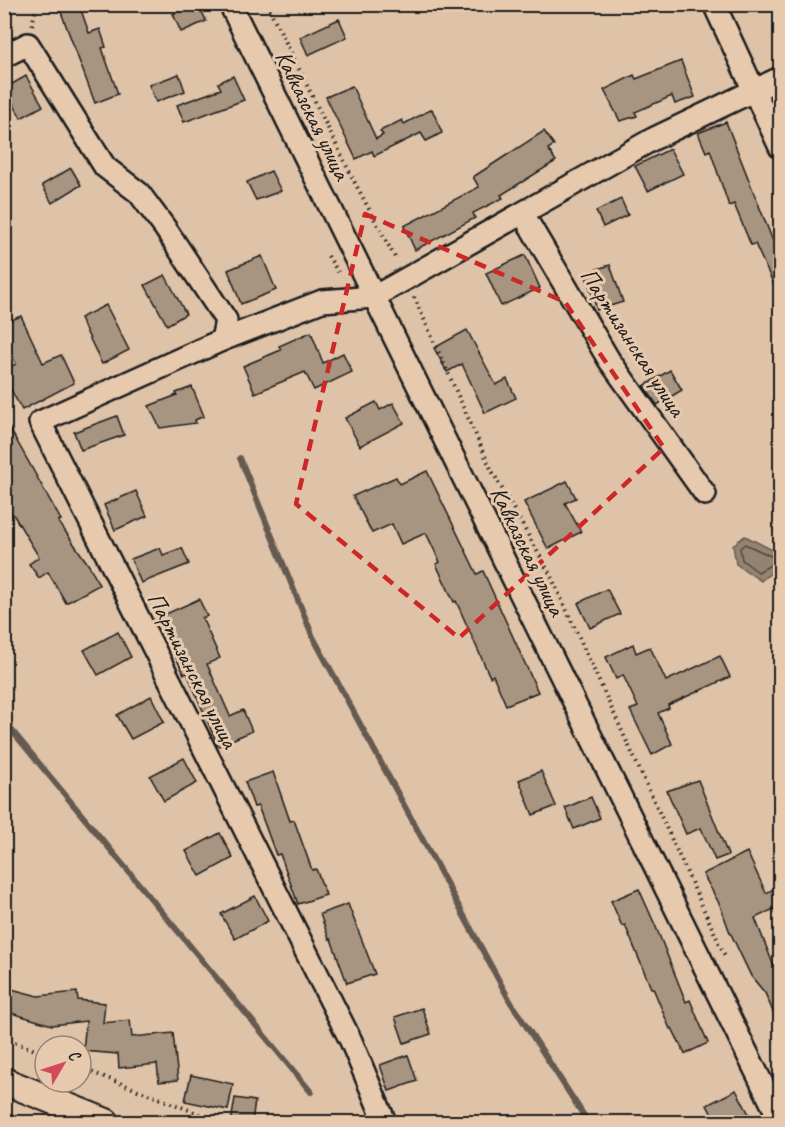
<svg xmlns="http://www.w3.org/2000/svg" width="785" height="1127" viewBox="0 0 785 1127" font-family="Caveat,sans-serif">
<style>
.water{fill:#958372;stroke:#655a50;stroke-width:1.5}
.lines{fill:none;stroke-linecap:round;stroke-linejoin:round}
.shore{stroke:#4c453e;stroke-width:1.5}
.stream{stroke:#655a50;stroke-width:6}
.building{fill:#a89581;stroke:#1c1c1c;stroke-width:1.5}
.minor-casing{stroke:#1c1c1c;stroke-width:26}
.major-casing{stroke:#1c1c1c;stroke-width:30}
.path{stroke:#1c1c1c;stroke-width:4;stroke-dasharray:1.5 4.5;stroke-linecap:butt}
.minor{stroke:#e7caae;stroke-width:21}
.major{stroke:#e7caae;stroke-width:26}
.marked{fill:none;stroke:#cd2727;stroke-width:4.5;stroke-dasharray:12 8;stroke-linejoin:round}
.labels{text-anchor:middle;stroke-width:6;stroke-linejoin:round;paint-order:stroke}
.street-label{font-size:24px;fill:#1c1c1c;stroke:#e7caae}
</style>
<rect width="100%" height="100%" fill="#dfc3a8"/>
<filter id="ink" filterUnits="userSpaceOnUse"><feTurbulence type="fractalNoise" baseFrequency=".0167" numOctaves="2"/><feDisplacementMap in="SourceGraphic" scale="12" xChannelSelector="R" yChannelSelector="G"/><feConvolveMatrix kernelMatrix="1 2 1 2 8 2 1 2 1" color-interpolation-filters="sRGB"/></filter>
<g filter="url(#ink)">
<path class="water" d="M 745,536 L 780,554 C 781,574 772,569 761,581 L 736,564 L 733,545 Z"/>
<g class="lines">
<polygon class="shore" points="745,544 773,557 776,562 758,572 742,560 740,548"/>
<g class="stream">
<polyline points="240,458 313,637 510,1001 588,1122"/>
<polyline points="4,721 311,1092"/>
</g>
</g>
<g class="building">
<polygon points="58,4 79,4 89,33 100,29 106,47 102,48 118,94 95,103"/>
<polygon points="195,4 199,4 206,21 181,32 173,14"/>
<polygon points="339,19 347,37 308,55 300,37"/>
<polygon points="681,61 695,97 675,104 672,96 635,112 637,116 620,121 604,90 634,75 636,79"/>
<polygon points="179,74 185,91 156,102 149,85"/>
<polygon points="26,76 43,106 21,118 5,88"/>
<polygon points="233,76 244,100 184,122 177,105 221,89 218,83"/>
<polygon points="352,86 376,139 383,135 380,131 402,120 404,124 432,109 442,133 426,141 421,133 374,156 372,151 356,159 326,97"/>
<polygon points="726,122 780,259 780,298 755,244 751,245 734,204 729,206 710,150 706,152 698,133"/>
<polygon points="544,131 554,145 548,149 556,161 501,195 503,198 473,213 475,218 415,250 404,226 479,187 473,177"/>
<polygon points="670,149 683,174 648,191 635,166"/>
<polygon points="71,168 81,185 52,203 42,185"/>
<polygon points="271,171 281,191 256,200 247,182"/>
<polygon points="621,199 628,215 603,227 596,211"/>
<polygon points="525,255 540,288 501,306 486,273"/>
<polygon points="262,256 276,290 241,304 228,270"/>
<polygon points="610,265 623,302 597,310 585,273"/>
<polygon points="165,275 186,314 167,325 145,285"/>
<polygon points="106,305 129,350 102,364 80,318"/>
<polygon points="21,316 43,363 61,355 74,383 22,410 4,377 4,370 16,364 4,338 4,323"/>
<polygon points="467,330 496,385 507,379 516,398 485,413 462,364 447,372 434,348"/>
<polygon points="311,332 323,363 343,353 352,372 314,390 305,372 255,393 243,366 281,350 279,346"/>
<polygon points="670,370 682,390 657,405 644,386"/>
<polygon points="192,387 204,416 195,420 196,423 160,428 149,406 177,395 176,393"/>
<polygon points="376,402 380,410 393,403 404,423 360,446 345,418"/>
<polygon points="117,416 124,435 81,450 74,432"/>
<polygon points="4,418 61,520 58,521 90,567 99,585 66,603 48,572 39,578 29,564 39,557 13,514 4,519"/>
<polygon points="427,471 477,574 483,571 538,692 506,705 493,675 490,677 456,601 454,602 436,564 440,562 426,533 401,544 392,524 372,533 353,496 396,477 400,484"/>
<polygon points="567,481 576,498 565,503 581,532 548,549 524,502"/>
<polygon points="136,491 147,516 115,530 104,505"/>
<polygon points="160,548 163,555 182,548 189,564 141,583 131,559"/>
<polygon points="607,589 620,614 590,628 578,603"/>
<polygon points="199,599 207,616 202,618 220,658 207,664 230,716 243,710 252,731 218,746 187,673 184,674 157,618"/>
<polygon points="118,632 131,657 98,675 84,650"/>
<polygon points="633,644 636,653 650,647 666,681 720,656 730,677 668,705 669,708 658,713 672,744 652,755 630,710 638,707 623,675 616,679 606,657"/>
<polygon points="151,696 164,722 131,739 117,715"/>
<polygon points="184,758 197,783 164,801 150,776"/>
<polygon points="541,771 556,806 533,815 519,780"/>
<polygon points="273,772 290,821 294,820 312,870 316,869 326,895 298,904 280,854 276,855 258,806 254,807 245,782"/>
<polygon points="698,780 728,855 715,860 701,828 686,834 667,791"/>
<polygon points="591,797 600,818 574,829 565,808"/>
<polygon points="220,833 233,858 200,876 186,851"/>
<polygon points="747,852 766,893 780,886 780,906 755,918 773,964 780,960 780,1028 765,993 751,976 729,930 720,905 703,874"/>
<polygon points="639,889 656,927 686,1002 690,1000 708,1043 685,1054 672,1028 670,1029 653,988 651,988 625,925 622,926 611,901"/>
<polygon points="255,896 268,921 235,939 221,914"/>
<polygon points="348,904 375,974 347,983 331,939 329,939 320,914"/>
<polygon points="4,987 38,996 77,992 78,1000 105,1003 103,1023 130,1020 132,1037 173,1033 178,1080 159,1082 157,1064 119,1068 118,1054 83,1051 86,1021 52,1025 4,1011"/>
<polygon points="422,1008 431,1034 404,1043 395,1017"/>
<polygon points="408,1055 417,1081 389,1091 380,1065"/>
<polygon points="191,1075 233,1084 228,1110 185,1101"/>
<polygon points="736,1090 750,1116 737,1122 716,1122 707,1105"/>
<polygon points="235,1098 255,1101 252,1122 231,1122"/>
</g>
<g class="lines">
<g class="minor-casing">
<g id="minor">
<polyline points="230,4 780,1120"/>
<polyline points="714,4 780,147"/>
<polyline points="4,56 28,44 105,167 139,193 165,228 226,320 222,340"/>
<polyline points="523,214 609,360 705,494"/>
<polyline points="385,1122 351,1041 40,422 222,340 322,301 374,297 653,139 780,78"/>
</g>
</g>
<g class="major-casing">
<polyline id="major" points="4,1081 106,1122"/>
</g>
<g class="path">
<polyline points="267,4 356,185 397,261"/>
<polyline points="32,25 37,4"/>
<polyline points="328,256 338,272"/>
<polyline points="414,297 491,469 550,574 726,958"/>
<polyline points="4,1038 45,1054"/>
<polyline points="81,1068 220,1122"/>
</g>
<use href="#minor" class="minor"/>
<use href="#major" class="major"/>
</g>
</g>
<path class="marked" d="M 365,214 L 565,302 L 664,448 L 459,638 L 296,504 Z"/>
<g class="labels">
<g class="street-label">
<text transform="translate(313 115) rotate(64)" y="8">Кавказская улица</text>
<text transform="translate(633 342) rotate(57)" y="8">Партизанская улица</text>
<text transform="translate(528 551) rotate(64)" y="8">Кавказская улица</text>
<text transform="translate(193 670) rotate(63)" y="8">Партизанская улица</text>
</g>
</g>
<rect width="785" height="1127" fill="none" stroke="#e7caae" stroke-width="24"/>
<rect x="12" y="12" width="761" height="1103" fill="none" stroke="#1c1c1c" stroke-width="2" filter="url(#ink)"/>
<g transform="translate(63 1064) rotate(51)"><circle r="28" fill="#e7caae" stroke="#968474" stroke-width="1.5"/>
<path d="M0-4.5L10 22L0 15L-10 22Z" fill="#d1495b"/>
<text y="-9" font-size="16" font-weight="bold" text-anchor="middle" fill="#1c1c1c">С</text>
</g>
</svg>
